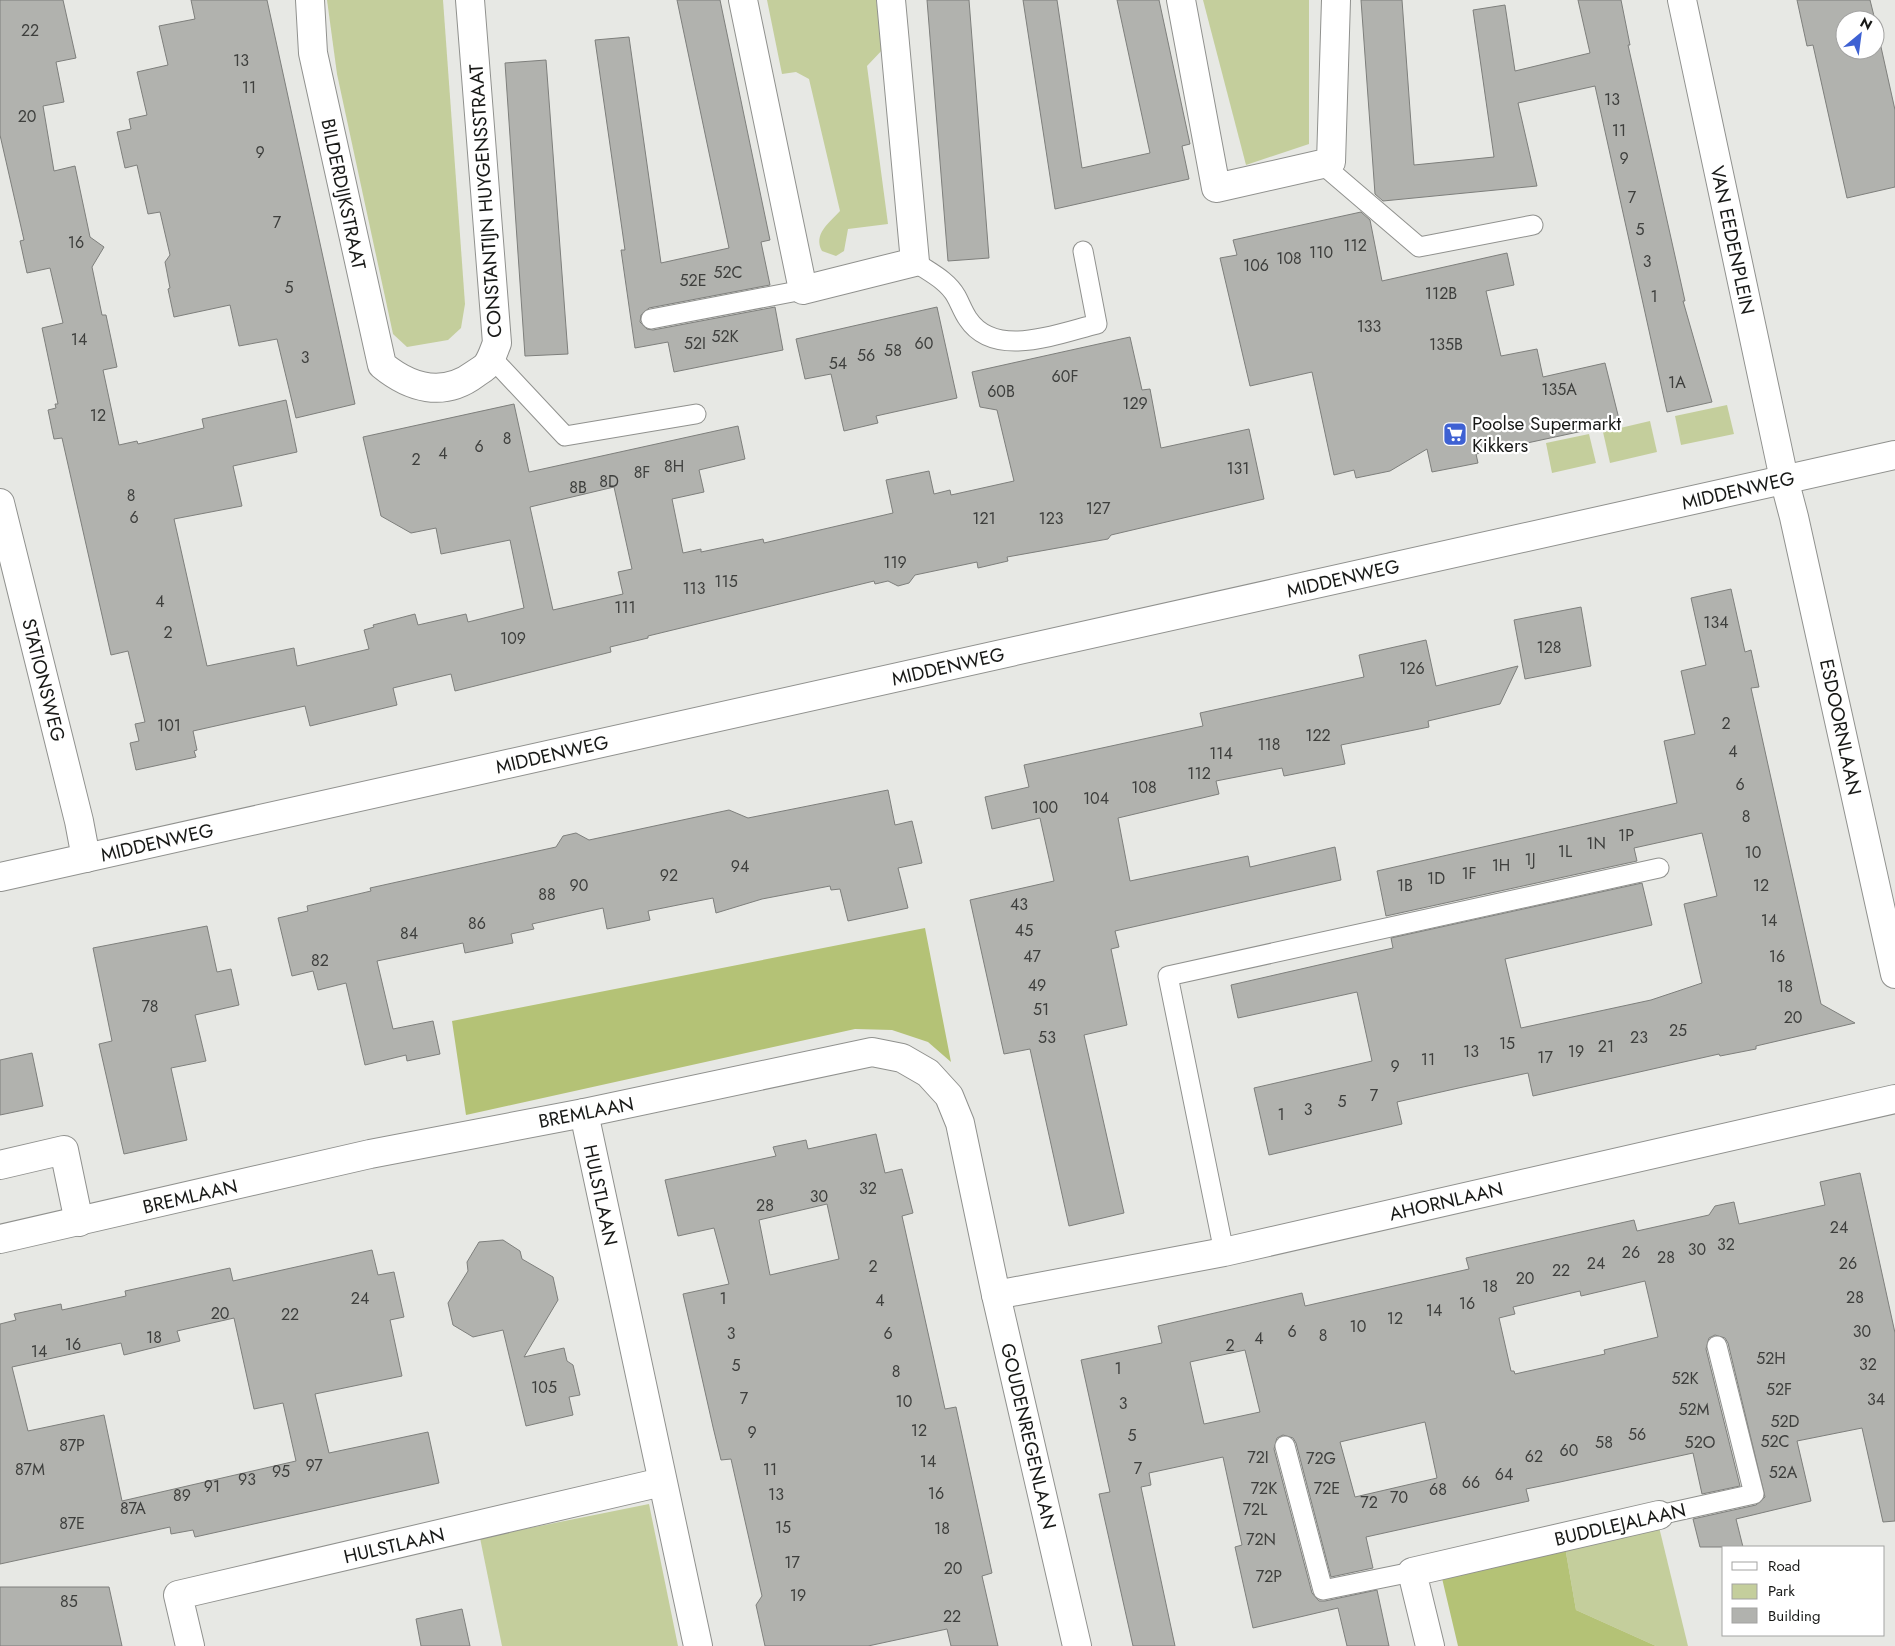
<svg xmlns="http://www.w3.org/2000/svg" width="1895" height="1646" viewBox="0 0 1895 1646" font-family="Jost,sans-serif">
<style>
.green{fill:#c4ce9c}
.forest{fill:#b4c276}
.building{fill:#b1b2ae;stroke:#7e7f7c;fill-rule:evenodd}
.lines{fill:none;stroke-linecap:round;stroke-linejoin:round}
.lane-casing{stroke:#90918e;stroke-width:21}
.street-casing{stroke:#90918e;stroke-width:30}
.secondary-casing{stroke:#90918e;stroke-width:30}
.lane{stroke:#fff;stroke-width:19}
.street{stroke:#fff;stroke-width:28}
.secondary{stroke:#fff;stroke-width:28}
.labels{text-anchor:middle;stroke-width:4.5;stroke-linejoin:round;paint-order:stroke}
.number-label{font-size:16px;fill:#3e3f3d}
.street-label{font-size:19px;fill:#181917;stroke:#fff}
.poi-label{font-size:19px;fill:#181917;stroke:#fff;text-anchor:start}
</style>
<rect width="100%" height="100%" fill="#e7e8e4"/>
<g class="green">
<polygon points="327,0 443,0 465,304 461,328 448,340 407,347 393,334 337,74"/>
<path d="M 767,0 L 876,0 L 885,47 L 867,66 L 888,224 L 848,229 L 844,251 L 836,256 L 822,251 C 813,234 829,223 840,211 L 809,79 L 796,72 L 782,74 Z"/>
<polygon points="1203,0 1309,0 1309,144 1246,165"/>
<polygon points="1727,405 1734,434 1681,445 1675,416"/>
<polygon points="1650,421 1657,452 1610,463 1603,432"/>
<polygon points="1589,434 1596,463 1552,473 1546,443"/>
<polygon points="649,1504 678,1646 502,1646 480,1538"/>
<polygon points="1659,1527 1688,1646 1656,1646 1576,1610 1565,1547"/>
</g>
<g class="forest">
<polygon points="925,928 951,1062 928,1042 892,1030 855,1029 466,1115 452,1021"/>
<polygon points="1565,1547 1576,1610 1656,1646 1458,1646 1441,1574"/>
</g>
<g class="building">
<path d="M 0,0 L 63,0 L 76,58 L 56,62 L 64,102 L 43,106 L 54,171 L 75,166 L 90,237 L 104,247 L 92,267 L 102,315 L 106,315 L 117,367 L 103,370 L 119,445 L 137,441 L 138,444 L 204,428 L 202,419 L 286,400 L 297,452 L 233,466 L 242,506 L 174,519 L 207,666 L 294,648 L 297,666 L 369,649 L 364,630 L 374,627 L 373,625 L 415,614 L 418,625 L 466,614 L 468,622 L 524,608 L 510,540 L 441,554 L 436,528 L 411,533 L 381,516 L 363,437 L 514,404 L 529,472 L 738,426 L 745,459 L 699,470 L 704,492 L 672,499 L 683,553 L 701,549 L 701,552 L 763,539 L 764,543 L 893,513 L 886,480 L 929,471 L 934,494 L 950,490 L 951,495 L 1014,481 L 997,410 L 980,407 L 972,372 L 1130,337 L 1142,390 L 1150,389 L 1161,448 L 1249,429 L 1264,499 L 1111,535 L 1108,539 L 1007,557 L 1008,561 L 978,568 L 977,562 L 915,575 L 909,583 L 898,586 L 888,581 L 875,584 L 874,581 L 648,636 L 648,638 L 610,647 L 611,652 L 455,691 L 451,674 L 393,688 L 397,705 L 310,726 L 305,706 L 193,731 L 197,750 L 194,751 L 196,757 L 136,770 L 130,743 L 139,741 L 135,724 L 145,722 L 128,651 L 111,655 L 62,438 L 54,439 L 48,410 L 56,408 L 55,404 L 58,404 L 42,328 L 63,323 L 50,268 L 27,273 L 20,241 L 24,240 L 0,135 ZM 614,487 L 632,569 L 618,572 L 623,594 L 553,610 L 530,507 Z"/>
<polygon points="191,0 267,0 355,404 296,418 277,339 239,346 230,305 174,317 168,289 170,288 165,262 170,255 160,212 148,214 137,165 125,168 117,132 131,129 129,119 147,115 137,72 168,65 159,26 195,19"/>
<polygon points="677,0 720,0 770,240 761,242 770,285 649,308 641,315 640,322 647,329 653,330 775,307 783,350 674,372 668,342 635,348 621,250 625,250 595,40 629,37 661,263 729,248"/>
<polygon points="927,0 969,0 989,258 948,261"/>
<polygon points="1023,0 1057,0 1082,168 1150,153 1117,0 1159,0 1190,144 1182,146 1189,179 1055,209"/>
<polygon points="1361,0 1402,0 1414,165 1494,157 1473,10 1505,5 1515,71 1590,53 1578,0 1621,0 1630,45 1628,45 1685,301 1683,301 1712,402 1667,412 1595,86 1518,103 1537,186 1383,201 1375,194"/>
<polygon points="1797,0 1870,0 1875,20 1845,20 1845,50 1875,50 1875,20 1895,110 1895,187 1847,198 1813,45 1807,46"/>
<polygon points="546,60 568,354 525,356 505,63"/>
<polygon points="1361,212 1370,220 1382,281 1507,253 1514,285 1486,291 1501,356 1537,349 1543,377 1605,363 1620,423 1476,454 1478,463 1432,472 1427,449 1390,471 1356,478 1354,470 1334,475 1312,372 1250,386 1220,258 1237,255 1233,240"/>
<polygon points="937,307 957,398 876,416 878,423 844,431 831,374 805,379 796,339"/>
<polygon points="1731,589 1745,652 1751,650 1759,687 1751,688 1821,1004 1855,1023 1756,1046 1756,1049 1720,1056 1719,1054 1533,1096 1528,1073 1463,1087 1397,1102 1402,1124 1269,1155 1254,1088 1372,1061 1357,992 1238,1018 1231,985 1393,948 1391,938 1642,883 1652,925 1505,959 1521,1028 1651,1000 1702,983 1684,904 1717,896 1702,833 1634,848 1637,861 1386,916 1377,871 1677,803 1664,741 1695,734 1681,671 1706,665 1691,598"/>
<polygon points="1581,607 1591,666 1525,679 1514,620"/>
<polygon points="1426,640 1436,686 1518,666 1500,704 1428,721 1429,727 1341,745 1345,764 1284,776 1282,768 1216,781 1219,794 1118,818 1130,881 1248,856 1250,867 1335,847 1341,880 1115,931 1119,947 1111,949 1127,1025 1084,1035 1124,1213 1069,1226 1030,1049 1004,1054 970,900 1054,881 1040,818 992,829 985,797 1029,787 1024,765 1203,726 1200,713 1364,677 1359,655"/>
<polygon points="888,790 895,825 912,821 922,863 898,868 908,908 848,921 840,889 831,890 830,886 762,899 716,913 713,898 648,911 650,920 607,929 603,908 532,924 534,929 511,934 513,943 465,953 463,943 377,961 393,1029 433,1021 440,1054 407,1061 406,1055 365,1065 346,983 318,990 313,971 292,976 278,918 308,911 307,906 371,891 370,888 556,847 563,836 576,833 589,840 729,810 748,818"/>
<polygon points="207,926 217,972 231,969 239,1005 195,1015 206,1061 171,1068 187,1140 124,1154 99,1044 112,1041 93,948"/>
<polygon points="32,1053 43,1106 0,1115 0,1060"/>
<path d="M 876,1134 L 885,1173 L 902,1169 L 913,1213 L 902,1216 L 945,1409 L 956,1407 L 992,1573 L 982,1576 L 998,1646 L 951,1646 L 947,1629 L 868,1646 L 765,1646 L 756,1605 L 762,1596 L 731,1459 L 721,1460 L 713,1427 L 683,1294 L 729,1284 L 714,1228 L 678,1236 L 665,1180 L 776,1156 L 773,1147 L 806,1140 L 808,1149 ZM 827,1204 L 839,1259 L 770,1275 L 759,1220 Z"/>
<path d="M 1860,1173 L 1895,1333 L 1895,1521 L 1883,1522 L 1862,1428 L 1797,1441 L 1811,1501 L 1736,1519 L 1743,1547 L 1700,1547 L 1693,1519 L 1756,1505 L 1765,1497 L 1728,1343 L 1725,1338 L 1715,1335 L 1709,1338 L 1706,1349 L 1740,1486 L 1702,1494 L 1693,1453 L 1560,1482 L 1526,1489 L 1529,1501 L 1366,1537 L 1373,1568 L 1331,1577 L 1296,1443 L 1293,1438 L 1283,1435 L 1277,1438 L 1274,1449 L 1312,1593 L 1319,1601 L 1325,1601 L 1377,1590 L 1389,1646 L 1347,1646 L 1338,1608 L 1253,1628 L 1235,1547 L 1242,1545 L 1223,1457 L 1149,1473 L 1151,1485 L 1141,1487 L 1175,1646 L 1133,1646 L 1099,1494 L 1110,1492 L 1081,1360 L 1162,1343 L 1158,1326 L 1302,1293 L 1305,1306 L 1469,1269 L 1466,1258 L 1634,1220 L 1637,1231 L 1709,1215 L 1715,1206 L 1734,1202 L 1739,1224 L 1825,1205 L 1820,1182 ZM 1645,1281 L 1658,1337 L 1604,1350 L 1605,1354 L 1515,1374 L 1514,1371 L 1511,1371 L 1499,1318 L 1515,1314 L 1513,1307 L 1580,1291 L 1581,1296 ZM 1245,1350 L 1260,1412 L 1204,1424 L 1190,1362 ZM 1425,1422 L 1437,1478 L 1355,1497 L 1340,1442 Z"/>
<polygon points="503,1240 520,1251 522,1259 553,1277 558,1300 524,1357 564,1348 567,1361 573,1365 580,1395 569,1397 573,1415 526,1426 503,1330 473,1337 453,1325 448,1303 468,1271 467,1262 479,1242"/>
<path d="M 372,1250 L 378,1275 L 394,1272 L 404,1317 L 390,1320 L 402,1376 L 315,1394 L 329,1453 L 428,1432 L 439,1483 L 195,1537 L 193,1530 L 171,1534 L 170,1527 L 0,1564 L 0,1324 L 16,1320 L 14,1314 L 61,1304 L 62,1310 L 126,1296 L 125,1291 L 230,1268 L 233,1281 ZM 234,1318 L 254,1409 L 283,1403 L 296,1461 L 122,1501 L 104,1415 L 28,1431 L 12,1367 L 121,1343 L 124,1355 L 180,1341 L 177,1331 Z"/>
<polygon points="0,1587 109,1587 122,1646 0,1646"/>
<polygon points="462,1609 470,1646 421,1646 416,1619"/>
</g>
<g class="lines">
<g class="lane-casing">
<g id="lane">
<polyline points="1322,164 1419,247 1533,225"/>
<path d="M 915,262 C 929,272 947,280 956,296 C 960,303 963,312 968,319 C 995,360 1060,333 1097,324 L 1083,251"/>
<polyline points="651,319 803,290"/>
<polyline points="491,357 565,436 696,414"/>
<polyline points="1224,1252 1168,976 1659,868"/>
<polyline points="1285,1446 1323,1590 1412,1572"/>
<polyline points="1659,1515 1754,1494 1717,1346"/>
</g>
</g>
<g class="street-casing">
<g id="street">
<path d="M 310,0 L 313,53 L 382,365 C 410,388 443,398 475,374 C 479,371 485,368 487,365 C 492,358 494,350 497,343 L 470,0"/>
<polyline points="743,0 803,290 915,262 891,0"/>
<polyline points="1181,0 1216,188 1331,162 1336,0"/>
<polyline points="1682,0 1784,479 1794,517 1895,974"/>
<polyline points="0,503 79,821 86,858"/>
<polyline points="584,1113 698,1646"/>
<polyline points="0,1165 64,1150 79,1222"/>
<polyline points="0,1239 370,1154 584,1113 872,1052 902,1058 928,1073 949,1096 960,1123 996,1295 1077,1646"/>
<polyline points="996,1295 1224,1252 1895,1099"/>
<polyline points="190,1646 178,1595 662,1482"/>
<polyline points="1430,1646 1412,1572 1659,1515"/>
</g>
</g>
<g class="secondary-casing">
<polyline id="secondary" points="0,877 1895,455"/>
</g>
<use href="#lane" class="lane"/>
<use href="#street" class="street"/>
<use href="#secondary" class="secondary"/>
</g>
<defs>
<g id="supermarket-square" transform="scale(1.25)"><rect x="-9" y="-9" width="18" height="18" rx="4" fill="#3e61d3" stroke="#fff"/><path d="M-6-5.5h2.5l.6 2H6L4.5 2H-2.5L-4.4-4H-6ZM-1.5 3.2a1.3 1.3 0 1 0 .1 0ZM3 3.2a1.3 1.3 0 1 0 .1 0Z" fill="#fff"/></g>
</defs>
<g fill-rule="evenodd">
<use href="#supermarket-square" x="1455" y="434"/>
</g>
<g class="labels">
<g class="number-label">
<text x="30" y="36">22</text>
<text x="241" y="66">13</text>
<text x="249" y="93">11</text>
<text x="1612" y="105">13</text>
<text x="27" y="122">20</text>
<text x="1619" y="136">11</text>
<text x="260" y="158">9</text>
<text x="1624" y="164">9</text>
<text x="1632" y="203">7</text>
<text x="277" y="228">7</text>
<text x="1640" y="235">5</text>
<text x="76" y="248">16</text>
<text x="1355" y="251">112</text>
<text x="1321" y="258">110</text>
<text x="1289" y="264">108</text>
<text x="1647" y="267">3</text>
<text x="1256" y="271">106</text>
<text x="728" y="278">52C</text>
<text x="693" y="286">52E</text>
<text x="289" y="293">5</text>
<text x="1441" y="299">112B</text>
<text x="1654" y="302">1</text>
<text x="1369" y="332">133</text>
<text x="725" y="342">52K</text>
<text x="79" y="345">14</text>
<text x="695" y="349">52I</text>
<text x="924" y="349">60</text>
<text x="1446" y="350">135B</text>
<text x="893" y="356">58</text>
<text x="866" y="361">56</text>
<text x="305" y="363">3</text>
<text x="838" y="369">54</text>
<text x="1065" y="382">60F</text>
<text x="1677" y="388">1A</text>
<text x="1559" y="395">135A</text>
<text x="1001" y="397">60B</text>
<text x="1135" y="409">129</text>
<text x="98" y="421">12</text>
<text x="507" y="444">8</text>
<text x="479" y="452">6</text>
<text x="443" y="459">4</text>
<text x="416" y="465">2</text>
<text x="674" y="472">8H</text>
<text x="1238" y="474">131</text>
<text x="642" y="478">8F</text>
<text x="609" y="487">8D</text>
<text x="578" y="493">8B</text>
<text x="131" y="501">8</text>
<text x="1098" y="514">127</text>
<text x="134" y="523">6</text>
<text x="984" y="524">121</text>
<text x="1051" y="524">123</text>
<text x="895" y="568">119</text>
<text x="726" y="587">115</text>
<text x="694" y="594">113</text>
<text x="160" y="607">4</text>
<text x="625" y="613">111</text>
<text x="1716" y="628">134</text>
<text x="168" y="638">2</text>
<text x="513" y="644">109</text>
<text x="1549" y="653">128</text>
<text x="1412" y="674">126</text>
<text x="1726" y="729">2</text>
<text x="169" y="731">101</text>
<text x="1318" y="741">122</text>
<text x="1269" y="750">118</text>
<text x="1733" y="757">4</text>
<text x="1221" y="759">114</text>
<text x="1199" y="779">112</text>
<text x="1740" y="790">6</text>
<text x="1144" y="793">108</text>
<text x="1096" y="804">104</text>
<text x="1045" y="813">100</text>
<text x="1746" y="822">8</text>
<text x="1626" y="841">1P</text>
<text x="1596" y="849">1N</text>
<text x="1565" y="857">1L</text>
<text x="1753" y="858">10</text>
<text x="1530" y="865">1J</text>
<text x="1501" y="871">1H</text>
<text x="740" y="872">94</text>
<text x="1469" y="879">1F</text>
<text x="669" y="881">92</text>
<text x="1436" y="884">1D</text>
<text x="579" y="891">90</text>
<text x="1405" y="891">1B</text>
<text x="1761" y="891">12</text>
<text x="547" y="900">88</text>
<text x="1019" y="910">43</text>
<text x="1769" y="926">14</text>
<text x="477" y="929">86</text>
<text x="1024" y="936">45</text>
<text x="409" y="939">84</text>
<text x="1032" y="962">47</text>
<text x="1777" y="962">16</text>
<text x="320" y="966">82</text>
<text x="1037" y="991">49</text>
<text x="1785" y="992">18</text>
<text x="150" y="1012">78</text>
<text x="1041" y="1015">51</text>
<text x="1793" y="1023">20</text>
<text x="1678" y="1036">25</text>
<text x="1047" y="1043">53</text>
<text x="1639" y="1043">23</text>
<text x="1507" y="1049">15</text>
<text x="1606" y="1052">21</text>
<text x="1471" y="1057">13</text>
<text x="1576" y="1057">19</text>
<text x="1545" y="1063">17</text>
<text x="1428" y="1065">11</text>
<text x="1395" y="1072">9</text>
<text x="1374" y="1101">7</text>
<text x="1342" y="1107">5</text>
<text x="1308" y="1115">3</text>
<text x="1281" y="1120">1</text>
<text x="868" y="1194">32</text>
<text x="819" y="1202">30</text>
<text x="765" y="1211">28</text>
<text x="1839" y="1233">24</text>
<text x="1726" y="1250">32</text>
<text x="1697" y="1255">30</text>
<text x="1631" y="1258">26</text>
<text x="1666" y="1263">28</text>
<text x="1596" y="1269">24</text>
<text x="1848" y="1269">26</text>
<text x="873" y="1272">2</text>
<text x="1561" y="1276">22</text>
<text x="1525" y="1284">20</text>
<text x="1490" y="1292">18</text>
<text x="1855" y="1303">28</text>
<text x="360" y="1304">24</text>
<text x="723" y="1304">1</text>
<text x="880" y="1306">4</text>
<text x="1467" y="1309">16</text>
<text x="1434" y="1316">14</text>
<text x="220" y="1319">20</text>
<text x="290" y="1320">22</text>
<text x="1395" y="1324">12</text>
<text x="1358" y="1332">10</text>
<text x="1292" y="1337">6</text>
<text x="1862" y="1337">30</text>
<text x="731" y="1339">3</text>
<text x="888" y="1339">6</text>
<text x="1323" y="1341">8</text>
<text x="154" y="1343">18</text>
<text x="1259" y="1344">4</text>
<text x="73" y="1350">16</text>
<text x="1230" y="1351">2</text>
<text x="39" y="1357">14</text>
<text x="1771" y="1364">52H</text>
<text x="1868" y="1370">32</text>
<text x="736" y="1371">5</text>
<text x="1118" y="1374">1</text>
<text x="896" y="1377">8</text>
<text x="1685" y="1384">52K</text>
<text x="544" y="1393">105</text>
<text x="1779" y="1395">52F</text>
<text x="744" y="1404">7</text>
<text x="1876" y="1405">34</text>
<text x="904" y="1407">10</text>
<text x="1123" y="1409">3</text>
<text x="1694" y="1415">52M</text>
<text x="1785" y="1427">52D</text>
<text x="919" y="1436">12</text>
<text x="752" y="1438">9</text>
<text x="1637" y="1440">56</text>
<text x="1132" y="1441">5</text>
<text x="1775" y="1447">52C</text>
<text x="1604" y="1448">58</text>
<text x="1700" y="1448">52O</text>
<text x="72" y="1451">87P</text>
<text x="1569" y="1456">60</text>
<text x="1534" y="1462">62</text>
<text x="1258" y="1463">72I</text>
<text x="1321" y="1464">72G</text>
<text x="928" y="1467">14</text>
<text x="314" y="1471">97</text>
<text x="1138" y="1474">7</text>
<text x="30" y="1475">87M</text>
<text x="770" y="1475">11</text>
<text x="281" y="1477">95</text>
<text x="1783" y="1478">52A</text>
<text x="1504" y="1480">64</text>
<text x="247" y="1485">93</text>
<text x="1471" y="1488">66</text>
<text x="212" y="1492">91</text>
<text x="1264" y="1494">72K</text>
<text x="1327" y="1494">72E</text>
<text x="1438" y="1495">68</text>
<text x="936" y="1499">16</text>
<text x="776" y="1500">13</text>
<text x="182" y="1501">89</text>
<text x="1399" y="1503">70</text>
<text x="1369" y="1508">72</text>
<text x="133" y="1514">87A</text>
<text x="1255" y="1515">72L</text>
<text x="72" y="1529">87E</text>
<text x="783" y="1533">15</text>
<text x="942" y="1534">18</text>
<text x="1261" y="1545">72N</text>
<text x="792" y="1568">17</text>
<text x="953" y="1574">20</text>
<text x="1269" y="1582">72P</text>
<text x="798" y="1601">19</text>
<text x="69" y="1607">85</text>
<text x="952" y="1622">22</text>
</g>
<g class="street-label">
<text transform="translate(344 194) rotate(78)" y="7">BILDERDIJKSTRAAT</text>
<text transform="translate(485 201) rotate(-94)" y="7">CONSTANTIJN HUYGENSSTRAAT</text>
<text transform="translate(1733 240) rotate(78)" y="7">VAN EEDENPLEIN</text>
<text transform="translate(1738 490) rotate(-13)" y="7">MIDDENWEG</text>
<text transform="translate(1343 578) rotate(-13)" y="7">MIDDENWEG</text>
<text transform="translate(948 666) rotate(-13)" y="7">MIDDENWEG</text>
<text transform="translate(44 680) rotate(76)" y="7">STATIONSWEG</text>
<text transform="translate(1841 727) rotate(78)" y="7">ESDOORNLAAN</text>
<text transform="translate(552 754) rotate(-13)" y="7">MIDDENWEG</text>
<text transform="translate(157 842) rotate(-13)" y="7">MIDDENWEG</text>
<text transform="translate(586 1112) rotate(-11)" y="7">BREMLAAN</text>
<text transform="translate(601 1195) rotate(78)" y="7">HULSTLAAN</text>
<text transform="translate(190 1196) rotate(-13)" y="7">BREMLAAN</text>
<text transform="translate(1446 1201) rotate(-13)" y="7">AHORNLAAN</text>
<text transform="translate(1029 1436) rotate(77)" y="7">GOUDENREGENLAAN</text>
<text transform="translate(1620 1524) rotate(-13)" y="7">BUDDLEJALAAN</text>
<text transform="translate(394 1545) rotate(-13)" y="7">HULSTLAAN</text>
</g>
<g class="poi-label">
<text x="1472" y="430">Poolse Supermarkt<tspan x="1472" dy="22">Kikkers</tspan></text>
</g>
</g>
<rect x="1722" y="1546" width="162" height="90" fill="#ffffff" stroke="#a3a3a2"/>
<rect x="1732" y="1562" width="25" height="8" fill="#ffffff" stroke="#a3a3a2"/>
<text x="1768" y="1571" font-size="15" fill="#181917">Road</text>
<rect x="1732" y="1584" width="25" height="15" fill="#c4ce9c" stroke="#a3a3a2"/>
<text x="1768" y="1596" font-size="15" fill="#181917">Park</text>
<rect x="1732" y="1608" width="25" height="15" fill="#b1b2ae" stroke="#a3a3a2"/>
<text x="1768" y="1621" font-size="15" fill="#181917">Building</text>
<g transform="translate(1860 35) rotate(29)"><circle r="24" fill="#ffffff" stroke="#a3a3a2"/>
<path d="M0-4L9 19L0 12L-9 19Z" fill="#3e61d3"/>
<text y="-8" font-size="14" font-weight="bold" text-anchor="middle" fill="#181917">N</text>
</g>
</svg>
